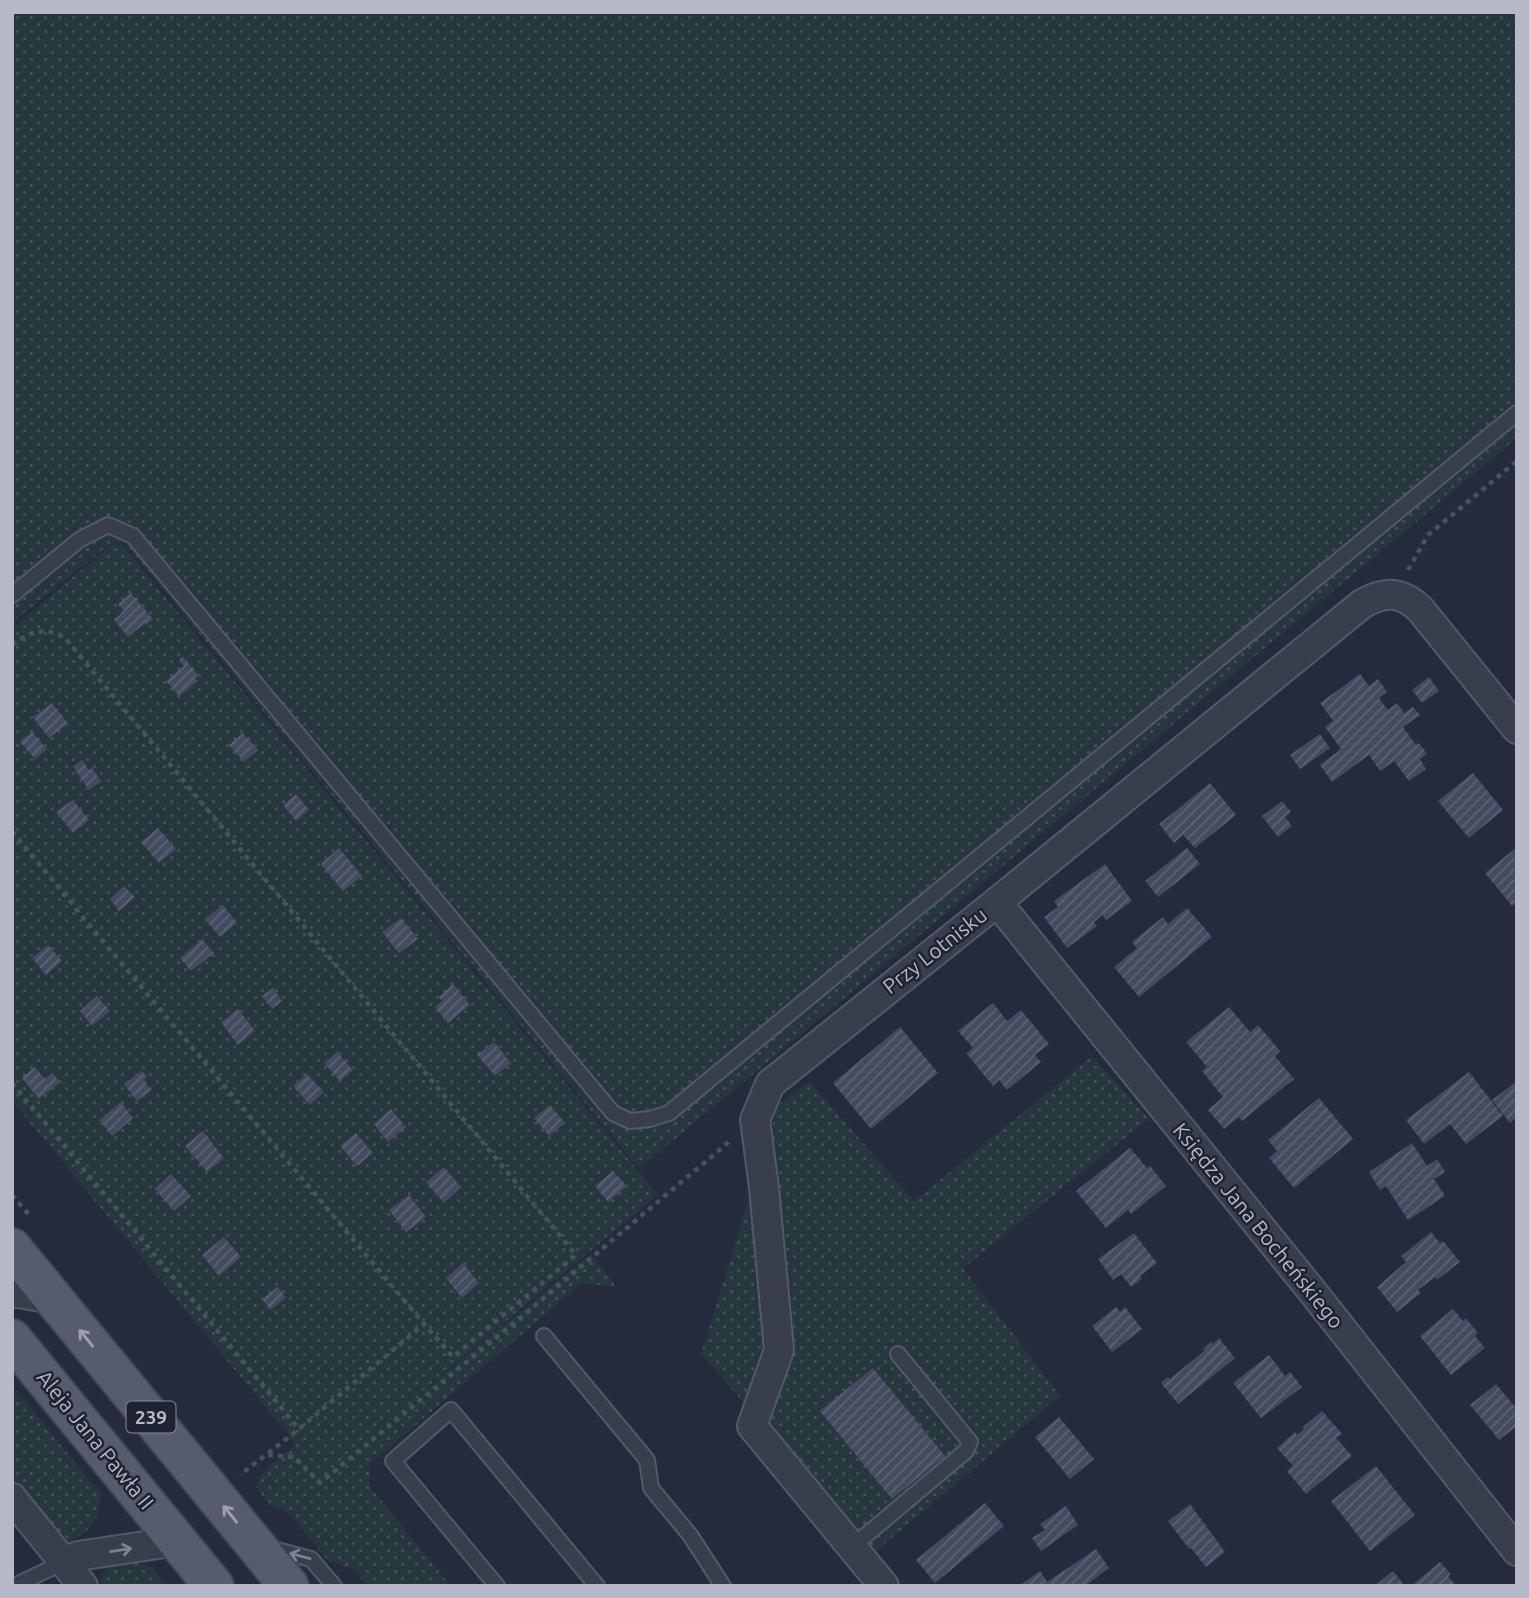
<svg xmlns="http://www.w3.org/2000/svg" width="1529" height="1598" viewBox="0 0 1529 1598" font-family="Ubuntu,sans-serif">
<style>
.grass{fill:url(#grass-dots)}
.building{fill:url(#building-hatch)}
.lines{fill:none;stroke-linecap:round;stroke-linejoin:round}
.service-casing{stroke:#545968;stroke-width:18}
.minor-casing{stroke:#545968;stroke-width:32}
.primary-casing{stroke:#424756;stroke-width:42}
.path{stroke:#45545b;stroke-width:4.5;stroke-dasharray:5 5;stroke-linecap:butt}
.service{stroke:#393e4d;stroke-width:14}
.minor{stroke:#393e4d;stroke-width:28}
.primary{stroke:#575c6d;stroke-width:38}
.oneway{stroke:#9ea2b1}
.oneway2{stroke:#7d8291}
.labels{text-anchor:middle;stroke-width:5;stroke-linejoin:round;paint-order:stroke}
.shield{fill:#1e2332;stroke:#888c9b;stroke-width:2}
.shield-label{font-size:19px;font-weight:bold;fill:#b5b9c8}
.street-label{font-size:21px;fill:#b5b9c8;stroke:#1e2332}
</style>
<defs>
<pattern id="grass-dots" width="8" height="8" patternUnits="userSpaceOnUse" patternTransform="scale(1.75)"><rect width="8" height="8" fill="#27373e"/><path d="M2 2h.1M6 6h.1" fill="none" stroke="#445258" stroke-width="1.8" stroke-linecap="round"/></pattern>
<pattern id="building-hatch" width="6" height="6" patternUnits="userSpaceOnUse" patternTransform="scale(1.75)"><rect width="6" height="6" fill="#444a5f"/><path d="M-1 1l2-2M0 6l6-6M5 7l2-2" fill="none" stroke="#5d6274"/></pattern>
</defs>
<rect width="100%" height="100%" fill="#252b3d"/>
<g class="grass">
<polygon points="12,12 1517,12 1517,438 639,1169 123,541 110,544 12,623"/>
<path d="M 121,543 L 658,1195 L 380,1426 L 591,1254 L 617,1287 L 582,1283 L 369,1465 L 370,1487 L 451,1586 L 368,1586 L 354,1570 L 328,1561 L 290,1515 L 282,1509 L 270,1506 L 256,1487 C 262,1468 282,1457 296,1444 L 12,1101 L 12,628 L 111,545 Z"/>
<polygon points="1092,1056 1149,1119 963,1268 1060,1396 874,1553 701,1354 778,1105 809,1081 914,1201"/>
<path d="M 12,1385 L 100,1493 C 102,1520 89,1534 64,1543 L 53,1538 L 12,1482 Z"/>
<path d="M 133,1560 L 153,1568 L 168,1586 L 101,1586 C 101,1563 114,1562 133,1560 Z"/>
</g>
<g class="building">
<polygon points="131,593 153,619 146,625 145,623 128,637 114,620 124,611 118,604"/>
<polygon points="183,657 198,675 195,678 198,681 179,696 166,681 184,666 179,660"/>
<polygon points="1360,674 1369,686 1378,679 1387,692 1379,698 1388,710 1397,703 1404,713 1413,707 1420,715 1403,727 1416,745 1419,743 1427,754 1420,759 1426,769 1409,781 1394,761 1380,771 1369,755 1332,782 1320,765 1341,749 1325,727 1333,721 1320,703"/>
<polygon points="1429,677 1439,691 1422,703 1412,690"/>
<polygon points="52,703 68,723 49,738 33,717"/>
<polygon points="32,732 47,749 35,759 20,742"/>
<polygon points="243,733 258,750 244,762 229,745"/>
<polygon points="1320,734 1330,748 1300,769 1290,755"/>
<polygon points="82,760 89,770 92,768 101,781 89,790 73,767"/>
<polygon points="1473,773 1503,810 1469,838 1438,801"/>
<polygon points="1210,783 1236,815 1195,848 1183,835 1174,843 1159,824"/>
<polygon points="296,794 309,810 296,821 283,805"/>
<polygon points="73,800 89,820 73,833 56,812"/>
<polygon points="1282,801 1291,812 1285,817 1292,826 1278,837 1262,816"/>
<polygon points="158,828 176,849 159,863 141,842"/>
<polygon points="1517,847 1517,902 1512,906 1485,873"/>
<polygon points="339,848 362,876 343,891 321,864"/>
<polygon points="1187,848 1200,864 1158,897 1145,881"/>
<polygon points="1105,864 1132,901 1106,920 1102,915 1094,922 1097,926 1067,948 1044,917 1058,907 1054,901"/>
<polygon points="124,886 135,897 119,911 110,899"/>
<polygon points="223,905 237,923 220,937 205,919"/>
<polygon points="1187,908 1212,937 1139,997 1114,967 1137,948 1132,942 1163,917 1168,924"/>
<polygon points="401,918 418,939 399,953 382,932"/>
<polygon points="202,939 214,953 191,971 180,958"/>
<polygon points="48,945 62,961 46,975 32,958"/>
<polygon points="453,984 470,1005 448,1023 435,1007 442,1001 439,997"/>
<polygon points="273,988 282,1001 272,1009 262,996"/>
<polygon points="97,996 110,1011 92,1026 80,1011"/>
<polygon points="993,1003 1007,1021 1021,1010 1049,1044 1035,1055 1041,1062 1007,1090 999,1080 993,1086 966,1053 973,1048 958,1031"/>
<polygon points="1229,1007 1250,1032 1258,1025 1280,1051 1275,1056 1294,1079 1242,1121 1239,1117 1224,1129 1208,1110 1223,1097 1202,1071 1207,1067 1186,1042"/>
<polygon points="238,1009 255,1031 238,1045 221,1022"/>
<polygon points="900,1027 938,1073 871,1129 833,1083"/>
<polygon points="494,1042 511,1063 495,1076 477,1055"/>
<polygon points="337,1052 353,1070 340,1081 324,1063"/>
<polygon points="35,1067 45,1079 52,1073 60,1082 39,1099 22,1078"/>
<polygon points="142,1071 147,1077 144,1079 151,1090 137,1101 124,1084"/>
<polygon points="1469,1072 1503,1116 1466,1144 1450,1124 1424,1144 1406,1120"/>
<polygon points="307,1074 324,1092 310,1105 293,1086"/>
<polygon points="1517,1081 1517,1117 1510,1123 1492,1100"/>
<polygon points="1319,1098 1353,1139 1294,1188 1269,1158 1277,1151 1268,1140"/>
<polygon points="121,1102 133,1118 112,1136 99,1120"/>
<polygon points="550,1105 565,1123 549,1136 534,1118"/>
<polygon points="391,1109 406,1127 388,1142 374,1124"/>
<polygon points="203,1131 224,1158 207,1172 185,1146"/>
<polygon points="356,1133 373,1153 357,1166 340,1146"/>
<polygon points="1412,1143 1427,1166 1437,1159 1445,1172 1434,1179 1445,1196 1408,1220 1386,1186 1380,1190 1369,1172"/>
<polygon points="1130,1148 1147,1168 1150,1166 1166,1186 1131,1214 1128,1210 1106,1228 1076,1191"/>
<polygon points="444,1167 461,1187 444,1203 426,1182"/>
<polygon points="613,1171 627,1186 608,1202 595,1186"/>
<polygon points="171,1174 191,1196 174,1211 155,1189"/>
<polygon points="409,1195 426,1217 406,1232 389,1210"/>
<polygon points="1431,1232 1440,1243 1443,1241 1460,1262 1437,1280 1435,1277 1418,1290 1421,1293 1397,1312 1377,1287 1406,1262 1401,1256"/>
<polygon points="1134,1233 1157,1263 1140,1276 1142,1279 1131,1287 1121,1274 1113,1280 1098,1259"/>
<polygon points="224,1237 241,1257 219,1276 202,1255"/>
<polygon points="463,1263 479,1283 462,1298 446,1278"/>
<polygon points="278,1287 286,1298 270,1310 262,1299"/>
<polygon points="1116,1307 1120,1312 1125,1307 1142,1329 1112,1352 1092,1326"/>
<polygon points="1453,1309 1463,1321 1466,1318 1478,1333 1475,1336 1485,1348 1451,1375 1420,1336"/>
<polygon points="1219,1338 1235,1358 1178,1404 1161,1383 1168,1377 1170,1379 1205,1350 1203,1349 1211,1342 1213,1344"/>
<polygon points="1269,1355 1285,1376 1290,1372 1302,1387 1261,1418 1233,1383"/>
<polygon points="873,1368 945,1456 892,1499 820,1411"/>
<polygon points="1496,1384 1517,1409 1517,1426 1499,1440 1470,1405"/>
<polygon points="1322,1411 1342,1434 1336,1438 1352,1456 1306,1494 1287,1471 1293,1466 1277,1448 1295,1432 1297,1435 1304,1429 1303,1427"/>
<polygon points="1059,1417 1094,1459 1070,1479 1035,1437"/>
<polygon points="1376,1466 1415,1515 1370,1551 1331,1501"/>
<polygon points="985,1503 1004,1526 935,1583 916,1560"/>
<polygon points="1190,1504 1225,1552 1206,1567 1191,1548 1189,1549 1168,1521"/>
<polygon points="1066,1506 1078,1525 1041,1551 1032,1538 1045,1530 1040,1524"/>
<polygon points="1096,1549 1109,1568 1085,1586 1019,1586 1040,1571 1047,1582"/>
<polygon points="1440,1562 1451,1574 1448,1576 1456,1586 1411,1586"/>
<polygon points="1393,1571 1405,1586 1374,1586"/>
</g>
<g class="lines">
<g class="service-casing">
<g id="service">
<polyline points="12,595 79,540 108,525 133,536 613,1113 630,1121 650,1119 669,1113 1517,413"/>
<polyline points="544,1336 647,1460 651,1488 690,1535 723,1586"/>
<polyline points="852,1547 966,1451 970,1442 898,1354"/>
<polyline points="269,1548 311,1559 334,1586"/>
<polyline points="14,1586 64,1562"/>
<polyline points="497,1586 393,1461 451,1410 597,1586"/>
</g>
</g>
<g class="minor-casing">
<g id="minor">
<polyline points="997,902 1312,1291 1517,1551"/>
<polyline points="12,1292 53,1299"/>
<polyline points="12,1498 83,1586"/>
<polyline points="64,1562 78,1556 178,1541"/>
<path d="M 884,1586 L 752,1426 L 779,1350 L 764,1188 L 755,1120 L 770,1084 L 997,902 L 1362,604 C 1385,591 1401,591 1420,609 L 1517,729"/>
</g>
</g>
<g class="primary-casing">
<g id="primary">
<polyline points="12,1248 289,1586"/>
<polyline points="12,1339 214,1586"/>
</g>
</g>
<g class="path">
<polyline points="1408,570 1428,535 1517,461"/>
<path d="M 12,645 C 30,631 47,626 66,639 L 576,1255 L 453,1357 L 424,1324"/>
<polyline points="12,831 97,934 424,1324 299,1429 240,1475"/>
<polyline points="12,1083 299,1429"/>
<polyline points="12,1195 31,1217"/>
<polyline points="268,1455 294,1457 320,1483 526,1313 730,1141"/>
</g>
<use href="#service" class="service"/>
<use href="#minor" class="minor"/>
<use href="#primary" class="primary"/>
</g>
<defs><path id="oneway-shaft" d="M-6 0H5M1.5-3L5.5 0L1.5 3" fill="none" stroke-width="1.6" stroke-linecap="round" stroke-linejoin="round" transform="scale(1.75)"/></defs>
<g class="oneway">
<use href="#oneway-shaft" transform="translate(86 1338) rotate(-129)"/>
<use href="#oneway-shaft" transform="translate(230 1514) rotate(-129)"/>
</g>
<g class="oneway2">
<use href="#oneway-shaft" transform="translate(121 1550) rotate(-9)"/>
<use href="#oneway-shaft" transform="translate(300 1556) rotate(-165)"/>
</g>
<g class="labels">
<rect class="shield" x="126.5" y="1401.5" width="49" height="31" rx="5"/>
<g class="shield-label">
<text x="151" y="1424">239</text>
</g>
<g class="street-label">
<text transform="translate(935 951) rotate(-38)" y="7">Przy Lotnisku</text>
<text transform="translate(1258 1226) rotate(51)" y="7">Księdza Jana Bocheńskiego</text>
<text transform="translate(95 1440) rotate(51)" y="7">Aleja Jana Pawła II</text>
</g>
</g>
<rect width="1529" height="1598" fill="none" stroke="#b5b9c8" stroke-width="28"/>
</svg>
